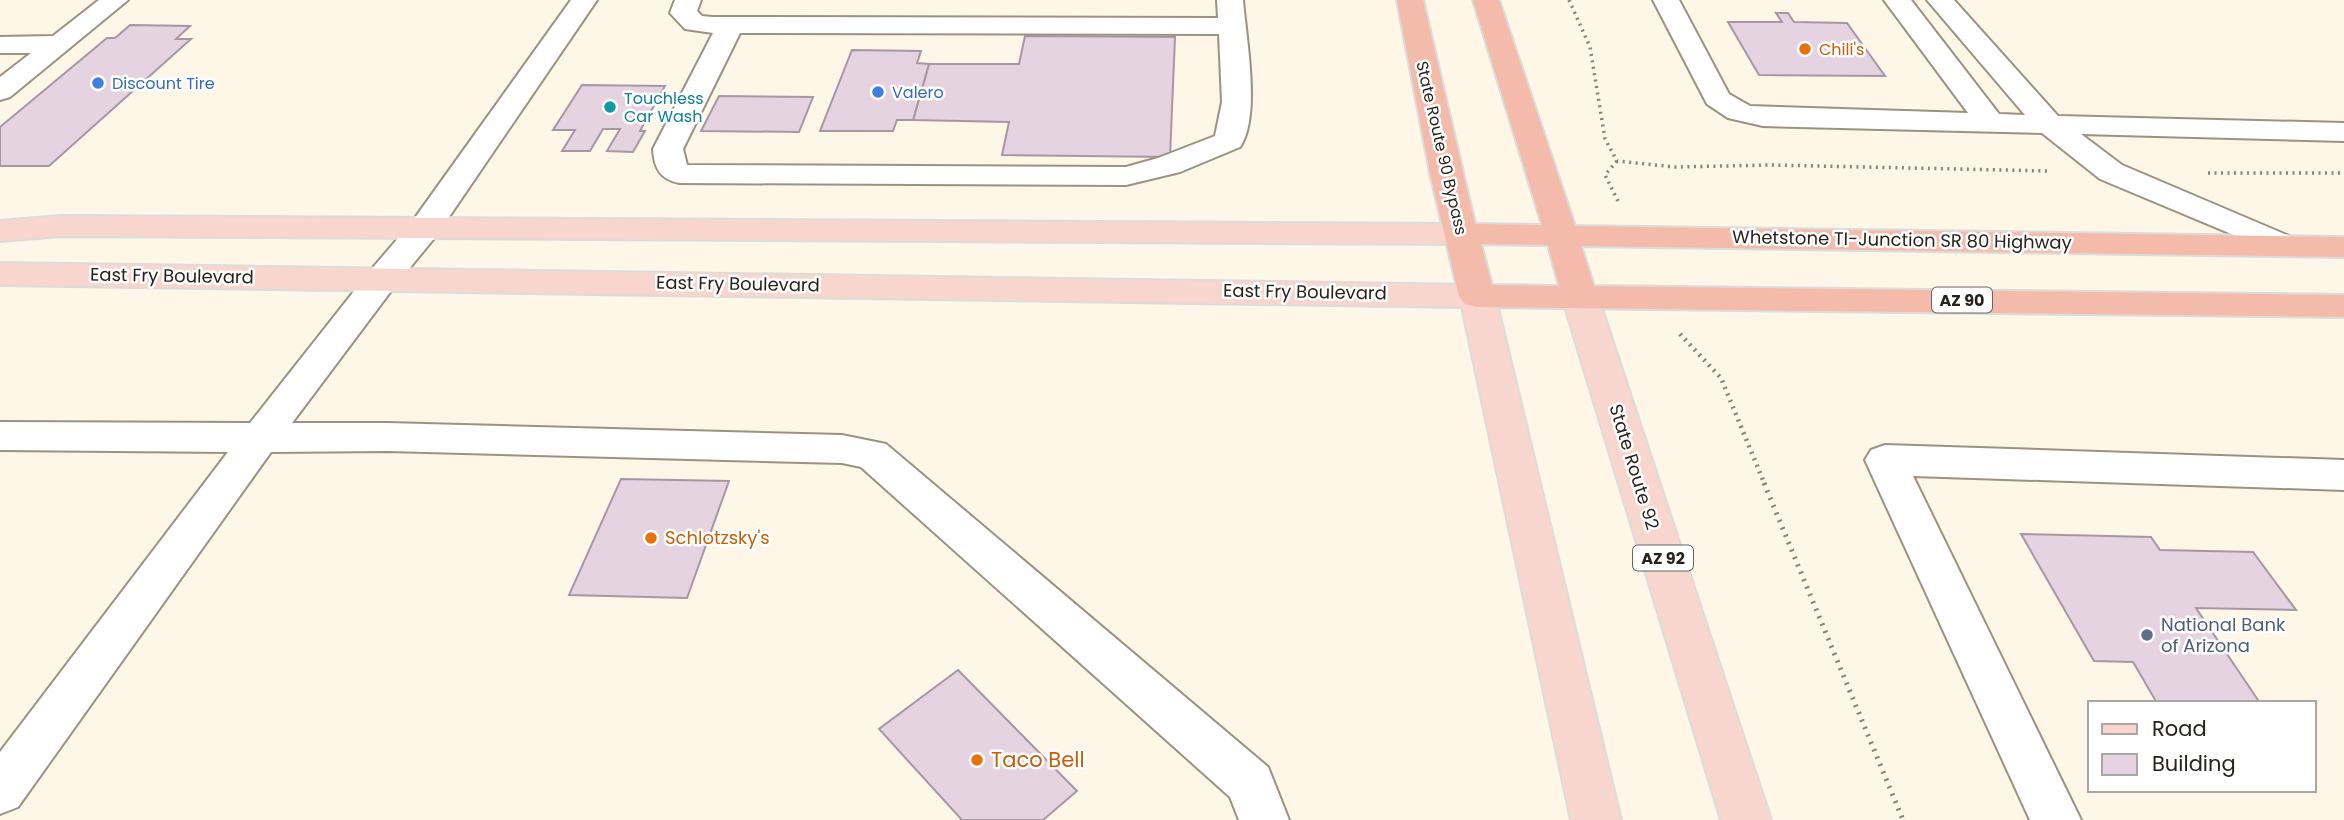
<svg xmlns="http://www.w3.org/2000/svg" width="2344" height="820" viewBox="0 0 2344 820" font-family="Poppins,sans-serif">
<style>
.building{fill:#e5d3e1;stroke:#a797a4;stroke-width:2}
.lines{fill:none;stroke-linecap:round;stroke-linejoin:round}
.minor-casing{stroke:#9b9281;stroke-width:4}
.major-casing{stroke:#dcdcdb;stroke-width:4}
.highway-casing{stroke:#dcdcdb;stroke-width:4}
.path-far2{stroke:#888278;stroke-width:3.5;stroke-dasharray:2 4.5;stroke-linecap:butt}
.path-far1{stroke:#888278;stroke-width:4.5;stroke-dasharray:2 5;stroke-linecap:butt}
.path{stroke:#888278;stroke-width:5;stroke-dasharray:2 6;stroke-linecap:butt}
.minor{fill:#fff;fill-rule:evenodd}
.major{fill:#f8d6cd;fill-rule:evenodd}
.highway{fill:#f4bbab;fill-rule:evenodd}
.food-dot{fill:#e8710a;stroke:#fff;stroke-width:2.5}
.shop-dot{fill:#3f7fe0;stroke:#fff;stroke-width:2.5}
.culture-dot{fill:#0f9aa8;stroke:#fff;stroke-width:2.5}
.service-dot{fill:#5c6f8a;stroke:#fff;stroke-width:2.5}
.labels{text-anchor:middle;stroke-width:5;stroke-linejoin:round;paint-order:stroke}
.far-food-label{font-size:16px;fill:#c56008;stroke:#fff;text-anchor:start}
.far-shop-label{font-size:16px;fill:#366cbe;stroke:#fff;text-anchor:start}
.far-culture-label{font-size:16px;fill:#0d838f;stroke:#fff;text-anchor:start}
.far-street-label{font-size:16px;fill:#27231c;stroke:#fff}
.shield{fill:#fff;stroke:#686560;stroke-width:2}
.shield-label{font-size:16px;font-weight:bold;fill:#27231c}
.street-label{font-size:18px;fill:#27231c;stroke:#fff}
.food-label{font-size:18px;fill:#c56008;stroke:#fff;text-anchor:start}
.service-label{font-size:18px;fill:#4e5e75;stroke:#fff;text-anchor:start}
.near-food-label{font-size:21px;fill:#c56008;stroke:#fff;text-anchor:start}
</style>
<rect width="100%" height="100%" fill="#fef6e7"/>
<g class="building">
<polygon points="1776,13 1788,13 1794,22 1847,23 1885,76 1759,75 1728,22 1782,22"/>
<polygon points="130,25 190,26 176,39 191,39 49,166 0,166 0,127 107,38 115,38"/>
<polygon points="1025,36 1175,37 1170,157 1002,155 1009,122 913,120 929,64 1019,64"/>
<polygon points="852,50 921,51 917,63 929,64 913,120 897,120 893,131 820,131"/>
<polygon points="582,85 665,86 640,131 645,131 633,152 607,151 620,129 603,129 590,151 562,151 575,130 553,130"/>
<polygon points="719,96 813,97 799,132 701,131"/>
<polygon points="621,479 729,481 687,598 569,595"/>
<polygon points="2021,534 2151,537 2160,550 2253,552 2296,610 2196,608 2260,703 2157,703 2133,662 2094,661"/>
<polygon points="958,670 1077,791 1043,820 962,820 879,729"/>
</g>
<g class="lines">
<g class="minor-casing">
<g id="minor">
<polygon points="99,0 128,0 10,97 0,100 0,77 31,53 0,53 0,37 53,36"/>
<polygon points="571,0 597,0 436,236 394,287 292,423 388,423 842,435 886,444 1268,767 1289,820 1239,820 1230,797 861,467 842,463 388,451 271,452 18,807 0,814 0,752 228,452 0,450 0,422 250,423 370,271 412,222"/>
<path d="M 675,0 L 701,0 L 697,11 L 702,16 L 712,17 L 1218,18 L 1217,0 L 1243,0 C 1246,37 1261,117 1240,147 L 1180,172 L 1126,185 L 679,183 C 660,179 654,168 653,149 L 713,33 L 685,29 L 670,13 ZM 740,33 L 1219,34 L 1222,102 L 1215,136 L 1158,158 L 1126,167 L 687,165 L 683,149 Z"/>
<polygon points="1653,0 1679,0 1729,94 1750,106 1968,113 1884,0 1911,0 1999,114 2025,115 1927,0 1954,0 2058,116 2344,123 2344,141 2081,134 2122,165 2296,239 2301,246 2296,253 2284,256 2100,179 2042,133 1763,126 1728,118 1707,104"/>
<polygon points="1885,445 2344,460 2344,490 1913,476 2081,820 2030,820 1865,460 1871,450"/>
</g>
</g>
<g class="major-casing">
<g id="major">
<polygon points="61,216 1461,224 1473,227 1478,234 1473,241 1461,244 61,236 0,241 0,221"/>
<polygon points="0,263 1477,285 1489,288 1495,296 1621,820 1571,820 1462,307 0,285"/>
<polygon points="1580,286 1592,289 1598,297 1771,820 1721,820 1562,297 1568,289"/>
</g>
</g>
<g class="highway-casing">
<path id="highway" d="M 1397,0 L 1423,0 L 1475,224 L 1542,225 L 1473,0 L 1499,0 L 1575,226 L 2344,237 L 2344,257 L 1581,246 L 1594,286 L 2344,295 L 2344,317 L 1477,307 L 1465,304 L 1459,296 L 1430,173 ZM 1481,244 L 1548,245 L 1559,286 L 1492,285 Z"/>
</g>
<g class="path-far2">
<polyline points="1569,0 1590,47 1605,139 1617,161 1675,167 1771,165 2049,171"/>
<polyline points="1617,161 1605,175 1619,203"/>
<polyline points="2208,173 2344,173"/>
</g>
<polyline class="path-far1" points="1680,334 1721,378 1765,485"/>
<polyline class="path" points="1764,483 1903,820"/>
<use href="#minor" class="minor"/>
<use href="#major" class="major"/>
<use href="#highway" class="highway"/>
</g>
<g class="food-dot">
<circle cx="1805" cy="49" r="7"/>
<circle cx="651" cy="538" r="7"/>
<circle cx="977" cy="760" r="7"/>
</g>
<g class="shop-dot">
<circle cx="98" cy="83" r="7"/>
<circle cx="878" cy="92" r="7"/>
</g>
<circle class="culture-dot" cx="610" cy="107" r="7"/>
<circle class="service-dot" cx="2147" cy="635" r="7"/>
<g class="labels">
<g class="far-food-label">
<text x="1819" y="55">Chili's</text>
</g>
<g class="far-shop-label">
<text x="112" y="89">Discount Tire</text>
<text x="892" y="98">Valero</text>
</g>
<g class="far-culture-label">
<text x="624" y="104">Touchless<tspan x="624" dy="18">Car Wash</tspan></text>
</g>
<g class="far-street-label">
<text transform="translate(1442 148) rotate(77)" y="6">State Route 90 Bypass</text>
</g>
<g class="shield">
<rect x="1932" y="287.5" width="60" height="25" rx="5"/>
<rect x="1633" y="545.5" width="60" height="25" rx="5"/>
</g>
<g class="shield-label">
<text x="1962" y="306">AZ 90</text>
<text x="1663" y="564">AZ 92</text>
</g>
<g class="street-label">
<text transform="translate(1902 240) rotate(1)" y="6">Whetstone TI-Junction SR 80 Highway</text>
<text transform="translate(172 276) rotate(1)" y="6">East Fry Boulevard</text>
<text transform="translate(738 284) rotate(1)" y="6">East Fry Boulevard</text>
<text transform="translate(1305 292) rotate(1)" y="6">East Fry Boulevard</text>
<text transform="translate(1634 467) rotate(73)" y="6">State Route 92</text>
</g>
<g class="food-label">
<text x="665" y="544">Schlotzsky's</text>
</g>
<g class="service-label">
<text x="2161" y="631">National Bank<tspan x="2161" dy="21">of Arizona</tspan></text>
</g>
<g class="near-food-label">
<text x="991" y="767">Taco Bell</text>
</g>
</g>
<rect x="2088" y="701" width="228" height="91" fill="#ffffff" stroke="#a9a7a4" stroke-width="2"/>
<rect x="2102" y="724" width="35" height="10" fill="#f8d6cd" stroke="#a9a7a4" stroke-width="2"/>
<text x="2152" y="736" font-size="21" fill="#27231c">Road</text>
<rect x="2102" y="754" width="35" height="21" fill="#e5d3e1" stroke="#a9a7a4" stroke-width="2"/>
<text x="2152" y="771" font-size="21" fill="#27231c">Building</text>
</svg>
